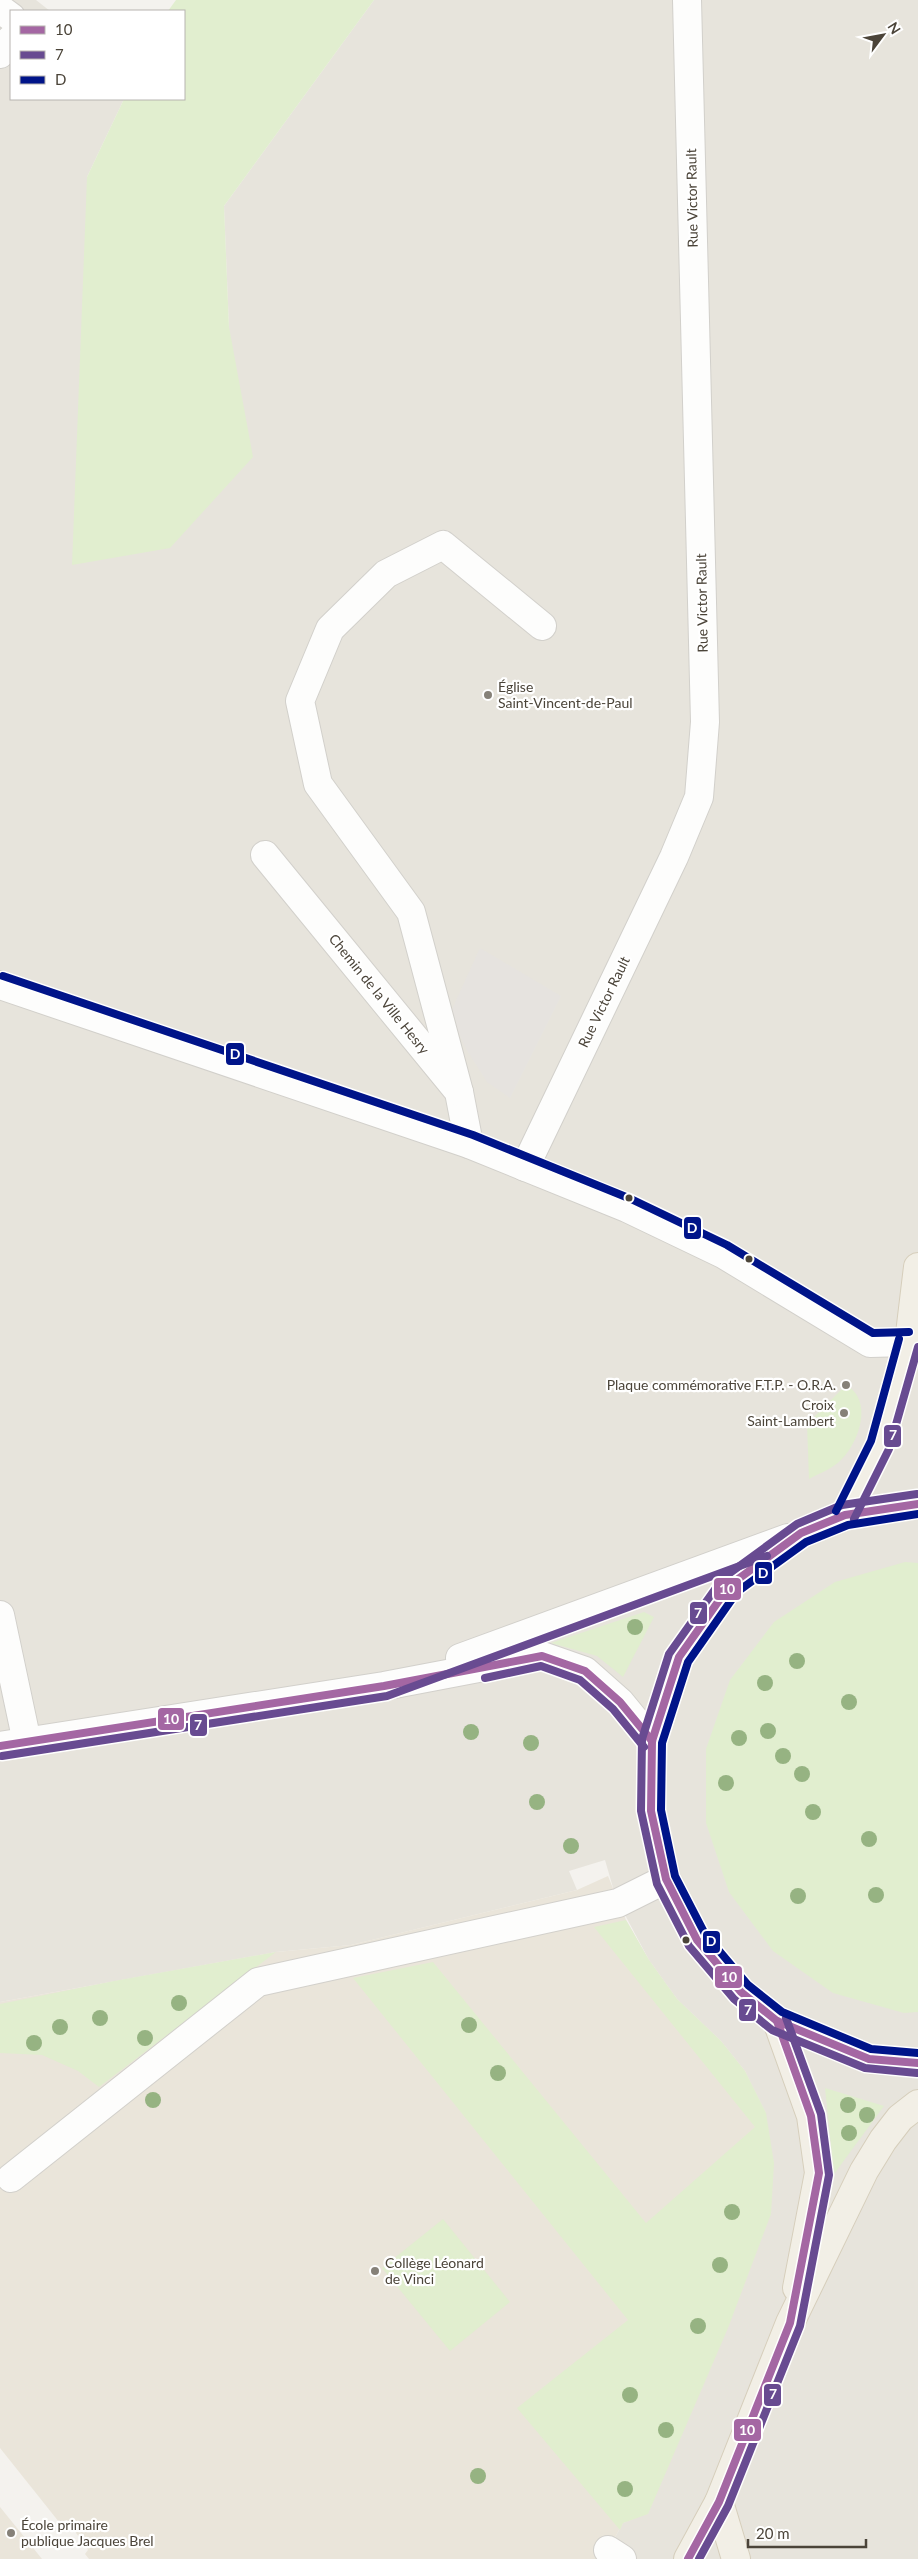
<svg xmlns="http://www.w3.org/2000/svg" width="918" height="2559" viewBox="0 0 918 2559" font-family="Lato,sans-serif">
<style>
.residential{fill:#e7e4dc}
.education{fill:#eae5da}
.green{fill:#e1eecf}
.parking{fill:#e6e3df}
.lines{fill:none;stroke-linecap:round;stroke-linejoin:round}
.minor-casing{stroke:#d2d0cb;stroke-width:30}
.major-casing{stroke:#d6cebb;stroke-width:30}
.minor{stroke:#fdfdfc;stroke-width:28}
.major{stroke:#f2efe6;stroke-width:28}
.bus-1-casing{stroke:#fff;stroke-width:11}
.bus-2-casing{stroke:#fff;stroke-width:11}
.bus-3-casing{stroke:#fff;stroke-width:11}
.bus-1{stroke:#a467a3;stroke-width:8}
.bus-2{stroke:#684b91;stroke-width:8}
.bus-3{stroke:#001489;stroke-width:8}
.tree{fill:#96b382}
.poi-dot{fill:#868178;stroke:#fff;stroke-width:2}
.bus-dot{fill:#4b4439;stroke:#fff;stroke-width:2}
.labels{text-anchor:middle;stroke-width:4.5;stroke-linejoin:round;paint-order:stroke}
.street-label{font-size:14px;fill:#4b4439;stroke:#fff}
.poi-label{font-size:14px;fill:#4b4439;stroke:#fff;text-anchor:start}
.line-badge{stroke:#fff;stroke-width:2}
.badge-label{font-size:14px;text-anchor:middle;font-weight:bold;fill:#fff}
</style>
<rect width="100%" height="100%" fill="#f4f2ee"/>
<polygon class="residential" points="0,0 36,0 50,11 11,11 11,99 124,99 87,177 229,327 224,206 374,0 918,0 918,2559 603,2559 623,2523 648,2513 766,2114 745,2071 721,2041 677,1999 649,1960 616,1898 605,1860 569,1871 577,1890 351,1945 276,1952 0,2002"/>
<g class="education">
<polygon points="608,1876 626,1920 649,1960 677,1999 721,2041 745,2071 766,2113 774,2163 771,2214 728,2328 648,2514 623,2523 603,2559 89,2559 85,2554 88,2550 67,2520 59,2522 0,2448 0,2002 276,1952 351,1945 577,1890"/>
<polygon points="0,2507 42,2559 0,2559"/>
</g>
<g class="green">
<polygon points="176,0 374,0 224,206 229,327 253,457 170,548 72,565 87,177 124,99 184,99 184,11 168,11"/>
<path d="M 846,1385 C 873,1400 860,1440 842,1459 C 834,1468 820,1473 809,1479 L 807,1424 Z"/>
<polygon points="905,1562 918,1563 918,2012 904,2013 833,1993 773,1951 729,1892 706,1823 706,1749 730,1680 774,1622 835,1582"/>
<polygon points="644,1612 654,1617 623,1677 597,1656 551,1643"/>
<polygon points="626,1920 649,1960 677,1999 721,2041 745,2071 766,2113 774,2163 771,2214 728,2328 648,2514 623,2523 620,2530 517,2408 628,2320 353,1978 433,1962 646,2223 755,2127 594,1927"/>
<polygon points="276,1952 99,2087 78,2071 42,2055 0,2053 0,2004 114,1981"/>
<polygon points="825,2088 884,2106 834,2174"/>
<polygon points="443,2219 510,2302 450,2351 382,2268"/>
</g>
<polygon class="parking" points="480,948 561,996 510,1098 487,1082 466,1049 450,1014"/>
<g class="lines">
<g class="minor-casing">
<g id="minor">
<polyline points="0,9 11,17"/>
<polyline points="0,54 11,39"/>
<polyline points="265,855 459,1092 469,1144"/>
<polyline points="0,985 469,1144 627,1208 723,1254 870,1343 909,1342"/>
<polyline points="459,1092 411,912 318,784 300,701 330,629 386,574 443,545 542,626"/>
<polyline points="525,1167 674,857 699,797 705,722 687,0"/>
<polyline points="0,1615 27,1742"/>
<polyline points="460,1658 788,1538"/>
<polyline points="0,1746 384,1686 542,1656 585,1671 620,1702 652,1741"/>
<polyline points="11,2178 258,1982 618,1903 666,1879"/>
<polyline points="608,2550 622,2559"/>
</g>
</g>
<g class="major-casing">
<g id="major">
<polyline points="918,1504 845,1515 801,1533 730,1585 679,1657 652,1741 651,1811 666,1879 697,1940 741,1992 777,2021 869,2059 918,2063"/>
<polyline points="845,1515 880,1445 909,1342 918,1267"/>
<polyline points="777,2021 811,2116 819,2173 797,2288"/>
<polyline points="719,2502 736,2559"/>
<polyline points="688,2559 719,2502 790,2323 864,2171 883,2140 900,2118 918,2104"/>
</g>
</g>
<use href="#minor" class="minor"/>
<use href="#major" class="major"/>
<g class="bus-1-casing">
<g id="bus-1">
<polyline points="918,1504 845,1515 801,1533 730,1585 679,1657 652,1741 651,1811 666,1879 697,1940 741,1992 777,2021 869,2059 918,2063"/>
<polyline points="0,1746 384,1686 542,1656 585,1671 620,1702 652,1741"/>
<polyline points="688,2559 719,2502 790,2323 819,2173 811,2116 777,2021"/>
</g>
</g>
<g class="bus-2-casing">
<g id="bus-2">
<polyline points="917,1494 842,1505 797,1524 723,1578 669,1654 642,1739 641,1811 657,1884 689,1946 734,1999 772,2030 865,2068 917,2073"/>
<polyline points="854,1519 889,1449 918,1347"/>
<polyline points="485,1678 541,1666 580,1680 613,1709 644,1747"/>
<polyline points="2,1756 387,1696 767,1556"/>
<polyline points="699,2559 728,2506 800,2326 829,2175 821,2114 786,2018"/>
</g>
</g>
<g class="bus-3-casing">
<g id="bus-3">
<polyline points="3,976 473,1135 631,1199 727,1245 873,1333 909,1332"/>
<polyline points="836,1511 871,1441 899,1339"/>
<polyline points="918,1514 848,1525 806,1542 737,1592 688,1662 662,1743 661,1810 675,1876 705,1934 748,1985 782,2012 871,2049 918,2053"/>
</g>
</g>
<use href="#bus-1" class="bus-1"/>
<use href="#bus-2" class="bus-2"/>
<use href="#bus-3" class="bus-3"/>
</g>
<g class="tree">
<circle cx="635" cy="1627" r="8"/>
<circle cx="797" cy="1661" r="8"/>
<circle cx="765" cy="1683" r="8"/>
<circle cx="849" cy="1702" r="8"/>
<circle cx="768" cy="1731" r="8"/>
<circle cx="471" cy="1732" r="8"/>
<circle cx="739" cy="1738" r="8"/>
<circle cx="531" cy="1743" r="8"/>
<circle cx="783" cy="1756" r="8"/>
<circle cx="802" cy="1774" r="8"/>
<circle cx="726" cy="1783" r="8"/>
<circle cx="537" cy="1802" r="8"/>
<circle cx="813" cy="1812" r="8"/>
<circle cx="869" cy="1839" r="8"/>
<circle cx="571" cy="1846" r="8"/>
<circle cx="876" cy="1895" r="8"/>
<circle cx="798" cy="1896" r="8"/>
<circle cx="179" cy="2003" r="8"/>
<circle cx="100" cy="2018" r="8"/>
<circle cx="469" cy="2025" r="8"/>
<circle cx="60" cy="2027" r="8"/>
<circle cx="145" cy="2038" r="8"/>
<circle cx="34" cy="2043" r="8"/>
<circle cx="498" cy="2073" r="8"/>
<circle cx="153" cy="2100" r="8"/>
<circle cx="848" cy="2105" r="8"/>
<circle cx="867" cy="2115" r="8"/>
<circle cx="849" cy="2133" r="8"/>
<circle cx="732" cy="2212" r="8"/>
<circle cx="720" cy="2265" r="8"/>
<circle cx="698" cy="2326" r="8"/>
<circle cx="630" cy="2395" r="8"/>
<circle cx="666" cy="2430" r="8"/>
<circle cx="478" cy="2476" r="8"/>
<circle cx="625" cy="2489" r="8"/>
</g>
<g class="poi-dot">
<circle cx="488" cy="695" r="5"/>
<circle cx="846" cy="1385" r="5"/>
<circle cx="844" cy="1413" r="5"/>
<circle cx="375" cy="2271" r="5"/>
<circle cx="11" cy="2533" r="5"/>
</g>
<g class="bus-dot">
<circle cx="629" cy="1198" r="4.5"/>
<circle cx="749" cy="1259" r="4.5"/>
<circle cx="686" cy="1940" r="4.5"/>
</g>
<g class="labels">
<g class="street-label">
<text transform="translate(692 198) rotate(-91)" y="5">Rue Victor Rault</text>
<text transform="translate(702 603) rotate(-91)" y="5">Rue Victor Rault</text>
<text transform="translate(379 994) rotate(51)" y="5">Chemin de la Ville Hesry</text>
<text transform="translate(604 1002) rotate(-64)" y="5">Rue Victor Rault</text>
</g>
<g class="poi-label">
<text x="498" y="692">Église<tspan x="498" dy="16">Saint-Vincent-de-Paul</tspan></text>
<text x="836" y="1390" text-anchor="end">Plaque commémorative F.T.P. - O.R.A.</text>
<text x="834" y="1410" text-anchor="end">Croix<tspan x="834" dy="16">Saint-Lambert</tspan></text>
<text x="385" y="2268">Collège Léonard<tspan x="385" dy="16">de Vinci</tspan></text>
<text x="21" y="2530">École primaire<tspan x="21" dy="16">publique Jacques Brel</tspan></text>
</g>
</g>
<g class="line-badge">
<rect x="225" y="1042" width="20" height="24" rx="5" fill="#001489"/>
<rect x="683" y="1216" width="19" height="24" rx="5" fill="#001489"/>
<rect x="883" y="1424" width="19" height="24" rx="5" fill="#684b91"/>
<rect x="754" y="1561" width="19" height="24" rx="5" fill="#001489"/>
<rect x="713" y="1577" width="29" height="24" rx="5" fill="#a467a3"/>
<rect x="689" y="1601" width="19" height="24" rx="5" fill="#684b91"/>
<rect x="157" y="1707" width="28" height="24" rx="5" fill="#a467a3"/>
<rect x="189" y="1713" width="19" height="24" rx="5" fill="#684b91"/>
<rect x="702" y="1930" width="19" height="24" rx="5" fill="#001489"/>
<rect x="714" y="1965" width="29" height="24" rx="5" fill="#a467a3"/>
<rect x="738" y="1998" width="19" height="24" rx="5" fill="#684b91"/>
<rect x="763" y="2383" width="19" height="24" rx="5" fill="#684b91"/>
<rect x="733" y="2418" width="29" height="24" rx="5" fill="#a467a3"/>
</g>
<g class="badge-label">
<text x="235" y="1059">D</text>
<text x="692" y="1233">D</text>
<text x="893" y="1440">7</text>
<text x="763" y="1578">D</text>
<text x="727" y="1594">10</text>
<text x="698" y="1618">7</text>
<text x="171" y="1724">10</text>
<text x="198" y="1730">7</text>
<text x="711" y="1946">D</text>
<text x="729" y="1982">10</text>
<text x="748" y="2015">7</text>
<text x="773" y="2399">7</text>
<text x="747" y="2435">10</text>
</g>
<rect x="10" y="10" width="175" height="90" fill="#ffffff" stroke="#b7b4b0"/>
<rect x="20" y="26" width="25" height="8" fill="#a467a3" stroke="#b7b4b0"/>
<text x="55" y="35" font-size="15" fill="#4b4439">10</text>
<rect x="20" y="51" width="25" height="8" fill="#684b91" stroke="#b7b4b0"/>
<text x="55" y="60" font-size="15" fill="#4b4439">7</text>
<rect x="20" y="76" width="25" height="8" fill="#001489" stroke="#b7b4b0"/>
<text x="55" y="85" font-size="15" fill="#4b4439">D</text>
<g transform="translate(883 35) rotate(58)" stroke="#ffffff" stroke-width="4" paint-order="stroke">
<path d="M0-4L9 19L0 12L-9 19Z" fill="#4b4439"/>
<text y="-8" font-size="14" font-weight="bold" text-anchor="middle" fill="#4b4439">N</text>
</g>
<path d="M748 2539v8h118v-8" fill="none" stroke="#4b4439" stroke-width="2.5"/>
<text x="756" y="2539" font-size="15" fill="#4b4439" stroke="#ffffff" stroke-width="4" paint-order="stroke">20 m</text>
</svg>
